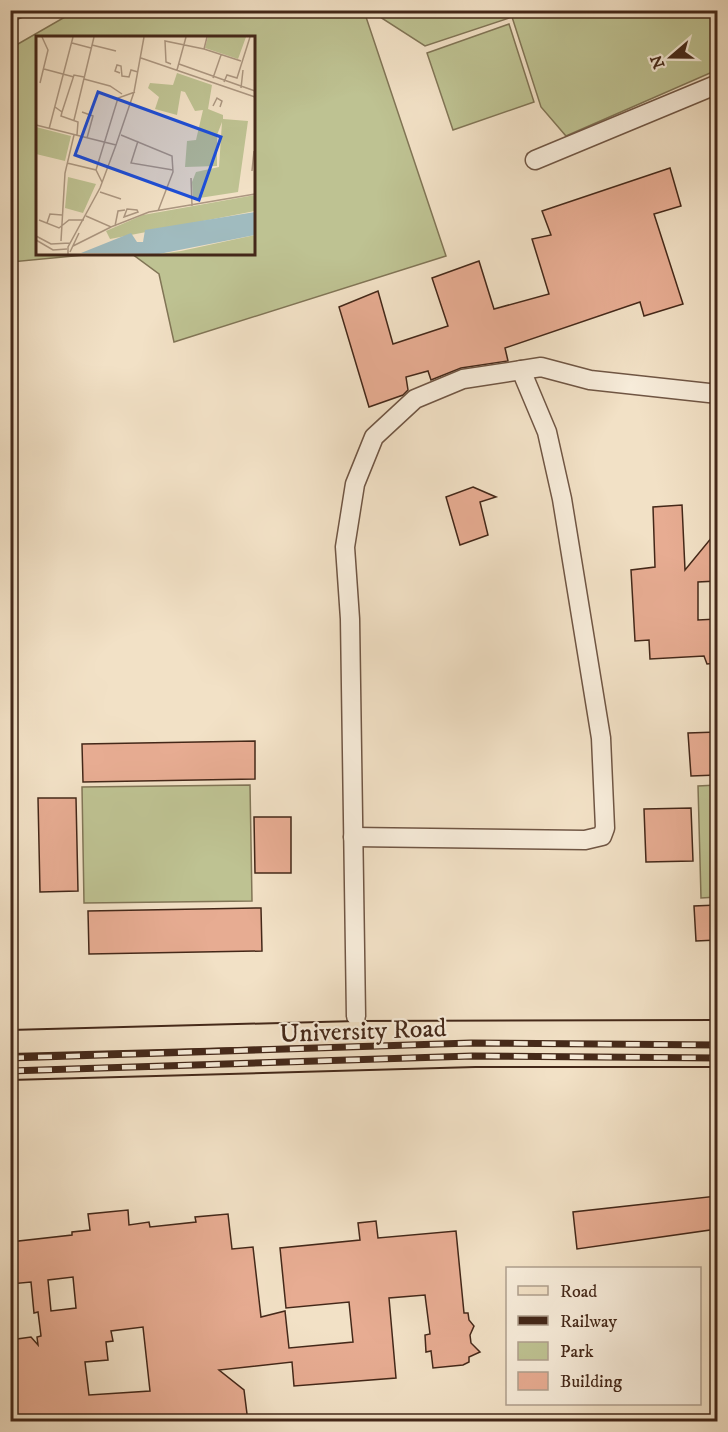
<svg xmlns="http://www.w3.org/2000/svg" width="728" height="1432" viewBox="0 0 728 1432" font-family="'IM FELL DW Pica',serif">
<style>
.green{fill:#bec292;stroke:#817556;stroke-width:1.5}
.building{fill:#e7ac92;stroke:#442819;stroke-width:1.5;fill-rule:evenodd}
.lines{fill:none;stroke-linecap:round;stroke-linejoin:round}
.minor-casing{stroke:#705644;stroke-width:21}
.major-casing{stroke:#442819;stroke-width:26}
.minor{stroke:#f7ecda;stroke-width:18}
.major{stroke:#f2e1c6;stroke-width:22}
.rail-casing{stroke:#442819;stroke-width:7}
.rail{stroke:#f7ecda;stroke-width:4.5;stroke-dasharray:14;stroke-linecap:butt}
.labels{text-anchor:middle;stroke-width:4.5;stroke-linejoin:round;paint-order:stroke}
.street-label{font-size:26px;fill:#442819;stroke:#f7ecda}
.inset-road{fill:none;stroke:#ac9781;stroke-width:1.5}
.view{fill:#1d4ed8;fill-opacity:0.15;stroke:#1d4ed8;stroke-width:3}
.inset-edge{fill:none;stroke:#442819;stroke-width:3}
</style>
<rect width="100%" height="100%" fill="#f2e1c6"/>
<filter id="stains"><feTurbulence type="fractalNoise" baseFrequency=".00333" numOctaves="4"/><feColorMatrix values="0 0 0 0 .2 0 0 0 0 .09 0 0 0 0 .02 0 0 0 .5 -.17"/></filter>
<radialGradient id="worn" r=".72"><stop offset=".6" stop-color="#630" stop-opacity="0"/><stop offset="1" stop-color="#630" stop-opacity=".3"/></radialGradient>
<g class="green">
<polygon points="11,10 37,10 37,11 11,22"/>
<polygon points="77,10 364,11 446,256 174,342 159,274 132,254 254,254 254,38 38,38 38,254 95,254 11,262 11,48"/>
<polygon points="378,11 712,11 717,21 717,70 566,136 541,107 512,17 425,46 380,17"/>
<polygon points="509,24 534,102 453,130 427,53"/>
<polygon points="250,785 252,901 84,903 82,787"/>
<polygon points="717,785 717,897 701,898 698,786"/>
</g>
<g class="building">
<polygon points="670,168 681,206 654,214 683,304 644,316 640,302 505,348 508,361 461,368 431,380 428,371 406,377 408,390 403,395 369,407 339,307 378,291 393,344 448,326 432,278 479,261 494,309 549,294 532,239 551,235 542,211"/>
<polygon points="473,487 496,497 480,502 488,535 460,545 446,497"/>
<polygon points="682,505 685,570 717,531 717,581 698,582 698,620 717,619 717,663 707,664 704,656 650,659 649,640 635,641 631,570 655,567 653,507"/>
<polygon points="717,732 717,775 691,776 688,733"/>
<polygon points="255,741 255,779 83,782 82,744"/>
<polygon points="38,798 76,798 78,891 40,892"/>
<polygon points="691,808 693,861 646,862 644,809"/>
<polygon points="254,817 291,817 291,873 255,873"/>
<polygon points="717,905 717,940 696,941 694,906"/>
<polygon points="261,908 262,951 89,954 88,911"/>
<polygon points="717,1196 717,1229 577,1249 573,1212"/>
<path d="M 128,1210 L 129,1225 L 149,1222 L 150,1227 L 196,1222 L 195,1217 L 228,1214 L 232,1249 L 253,1247 L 261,1317 L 285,1311 L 289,1348 L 353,1342 L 349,1302 L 286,1308 L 280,1248 L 360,1240 L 358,1223 L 376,1221 L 378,1238 L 456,1231 L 464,1313 L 468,1313 L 469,1320 L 474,1326 L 470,1335 L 471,1343 L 480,1352 L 469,1357 L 469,1362 L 463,1365 L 433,1368 L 431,1351 L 426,1352 L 425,1335 L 430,1334 L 425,1295 L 389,1298 L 396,1378 L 294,1386 L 292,1362 L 219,1370 L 244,1390 L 248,1422 L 10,1422 L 10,1403 L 14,1402 L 10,1340 L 31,1337 L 38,1345 L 37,1337 L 41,1336 L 38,1312 L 34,1313 L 31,1282 L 10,1284 L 10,1242 L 72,1235 L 72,1232 L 90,1230 L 88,1214 ZM 73,1277 L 76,1308 L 51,1311 L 48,1280 ZM 143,1327 L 150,1391 L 89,1395 L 85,1362 L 108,1360 L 106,1342 L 113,1341 L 111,1331 Z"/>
</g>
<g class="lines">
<g class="minor-casing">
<g id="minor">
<polyline points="535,160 718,84"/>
<polyline points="353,837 585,840 602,836 605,828 601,738 562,499 547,432 521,370"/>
<polyline points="356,1016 350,619 345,547 355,484 374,437 415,399 463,379 541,367 590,380 718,394"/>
</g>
</g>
<g class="major-casing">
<g id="major">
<polyline points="10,1042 357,1033 718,1032"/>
<polyline points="10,1068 475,1055 718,1055"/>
</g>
</g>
<use href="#minor" class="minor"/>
<use href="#major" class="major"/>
<g class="rail-casing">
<g id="rail">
<polyline points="10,1058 471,1043 718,1045"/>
<polyline points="10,1071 472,1056 718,1058"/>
</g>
</g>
<use href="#rail" class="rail"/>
</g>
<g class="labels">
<g class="street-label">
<text transform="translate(363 1030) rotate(-2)" y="9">University Road</text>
</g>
</g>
<g transform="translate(36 36)">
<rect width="219" height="219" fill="#f2e1c6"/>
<path d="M 172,1 L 210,1 L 202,23 L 169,12 ZM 141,37 L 176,49 L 172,73 L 187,79 L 187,83 L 212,85 L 202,156 L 157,163 L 156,146 L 160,136 L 183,131 L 186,86 L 181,99 L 181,130 L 149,131 L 151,105 L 160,104 L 167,74 L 159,75 L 149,56 L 145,55 L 141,79 L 119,73 L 123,61 L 112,52 L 114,47 L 137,49 ZM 0,91 L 35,100 L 29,125 L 0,118 ZM 32,141 L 60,148 L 47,177 L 29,172 ZM 219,159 L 219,175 L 74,203 L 70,195 L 107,179 ZM 219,199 L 219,218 L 123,218 L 145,215 Z" fill="#bec292"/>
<path d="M 219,176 L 219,199 L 123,218 L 45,217 L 95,197 L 101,206 L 107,206 L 109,194 Z" fill="#a0bbbf"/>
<path class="inset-road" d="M 171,1 L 168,13 L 205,25M 36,7 L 55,12M 56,9 L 80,15M 105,22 L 219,61M 135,28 L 130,26 L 129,5 L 168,13M 143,28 L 219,55M 8,33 L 38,41M 141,34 L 150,1M 84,37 L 79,35 L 81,29 L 85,30 L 86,40 L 93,41 L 95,34 L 102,36M 177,42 L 185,19M 48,43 L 74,50 L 86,58M 188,46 L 191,39 L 201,42 L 214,1M 4,47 L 12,14 L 6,1M 205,52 L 207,34M 177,70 L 181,62 L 186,65 L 184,71M 19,71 L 26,76 L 25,80 L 42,86 L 41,99M 26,76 L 38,39 L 48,41M 46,76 L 57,80 L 51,102M 38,84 L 58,1M 0,89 L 80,109M 13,93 L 37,1M 85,99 L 136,120 L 137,136 L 122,175M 102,105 L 95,127 L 137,134M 31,127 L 60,134 L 66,146M 60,134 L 82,62 L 99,56M 216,135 L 218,115M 155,142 L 156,170M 64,156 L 85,163M 91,173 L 101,174 L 102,176 L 88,181 ZM 50,180 L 75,191 L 113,176 L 219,158M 3,184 L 23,192 L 33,184 L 48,184M 11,187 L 14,178 L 26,179M 79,190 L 82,175 L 89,174M 0,200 L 15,208 L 34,207M 0,204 L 17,214 L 31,213M 25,205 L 29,137 L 38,99M 37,210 L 75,191M 34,216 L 43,197M 32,218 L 32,211 L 64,152 L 80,109 L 98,56 L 108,1"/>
<path class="view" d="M 62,56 L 185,101 L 163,164 L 39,119 Z"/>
<rect width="219" height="219" class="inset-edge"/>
</g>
<rect width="728" height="1432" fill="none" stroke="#f2e1c6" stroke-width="36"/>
<rect x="12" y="12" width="704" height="1408" fill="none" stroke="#442819" stroke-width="3"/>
<rect x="18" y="18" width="692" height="1396" fill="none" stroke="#442819" stroke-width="1.5"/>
<rect x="506" y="1267" width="195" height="138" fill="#f7ecda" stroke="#af9e8d" stroke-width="1.5"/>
<rect x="518" y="1286" width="30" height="9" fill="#f2e1c6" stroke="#af9e8d" stroke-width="1.5"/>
<text x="560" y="1297" font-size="18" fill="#442819">Road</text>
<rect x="518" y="1316" width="30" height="9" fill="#442819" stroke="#af9e8d" stroke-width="1.5"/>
<text x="560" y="1327" font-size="18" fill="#442819">Railway</text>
<rect x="518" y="1342" width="30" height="18" fill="#bec292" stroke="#af9e8d" stroke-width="1.5"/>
<text x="560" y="1357" font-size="18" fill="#442819">Park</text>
<rect x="518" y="1372" width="30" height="18" fill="#e7ac92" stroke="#af9e8d" stroke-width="1.5"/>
<text x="560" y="1387" font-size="18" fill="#442819">Building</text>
<g transform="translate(671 57) rotate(250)" stroke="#f7ecda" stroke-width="4.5" paint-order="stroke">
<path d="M0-4.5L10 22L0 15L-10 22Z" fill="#442819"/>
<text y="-9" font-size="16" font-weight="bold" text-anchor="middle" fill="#442819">N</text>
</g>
<rect width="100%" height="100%" filter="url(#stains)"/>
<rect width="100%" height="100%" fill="url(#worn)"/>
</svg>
